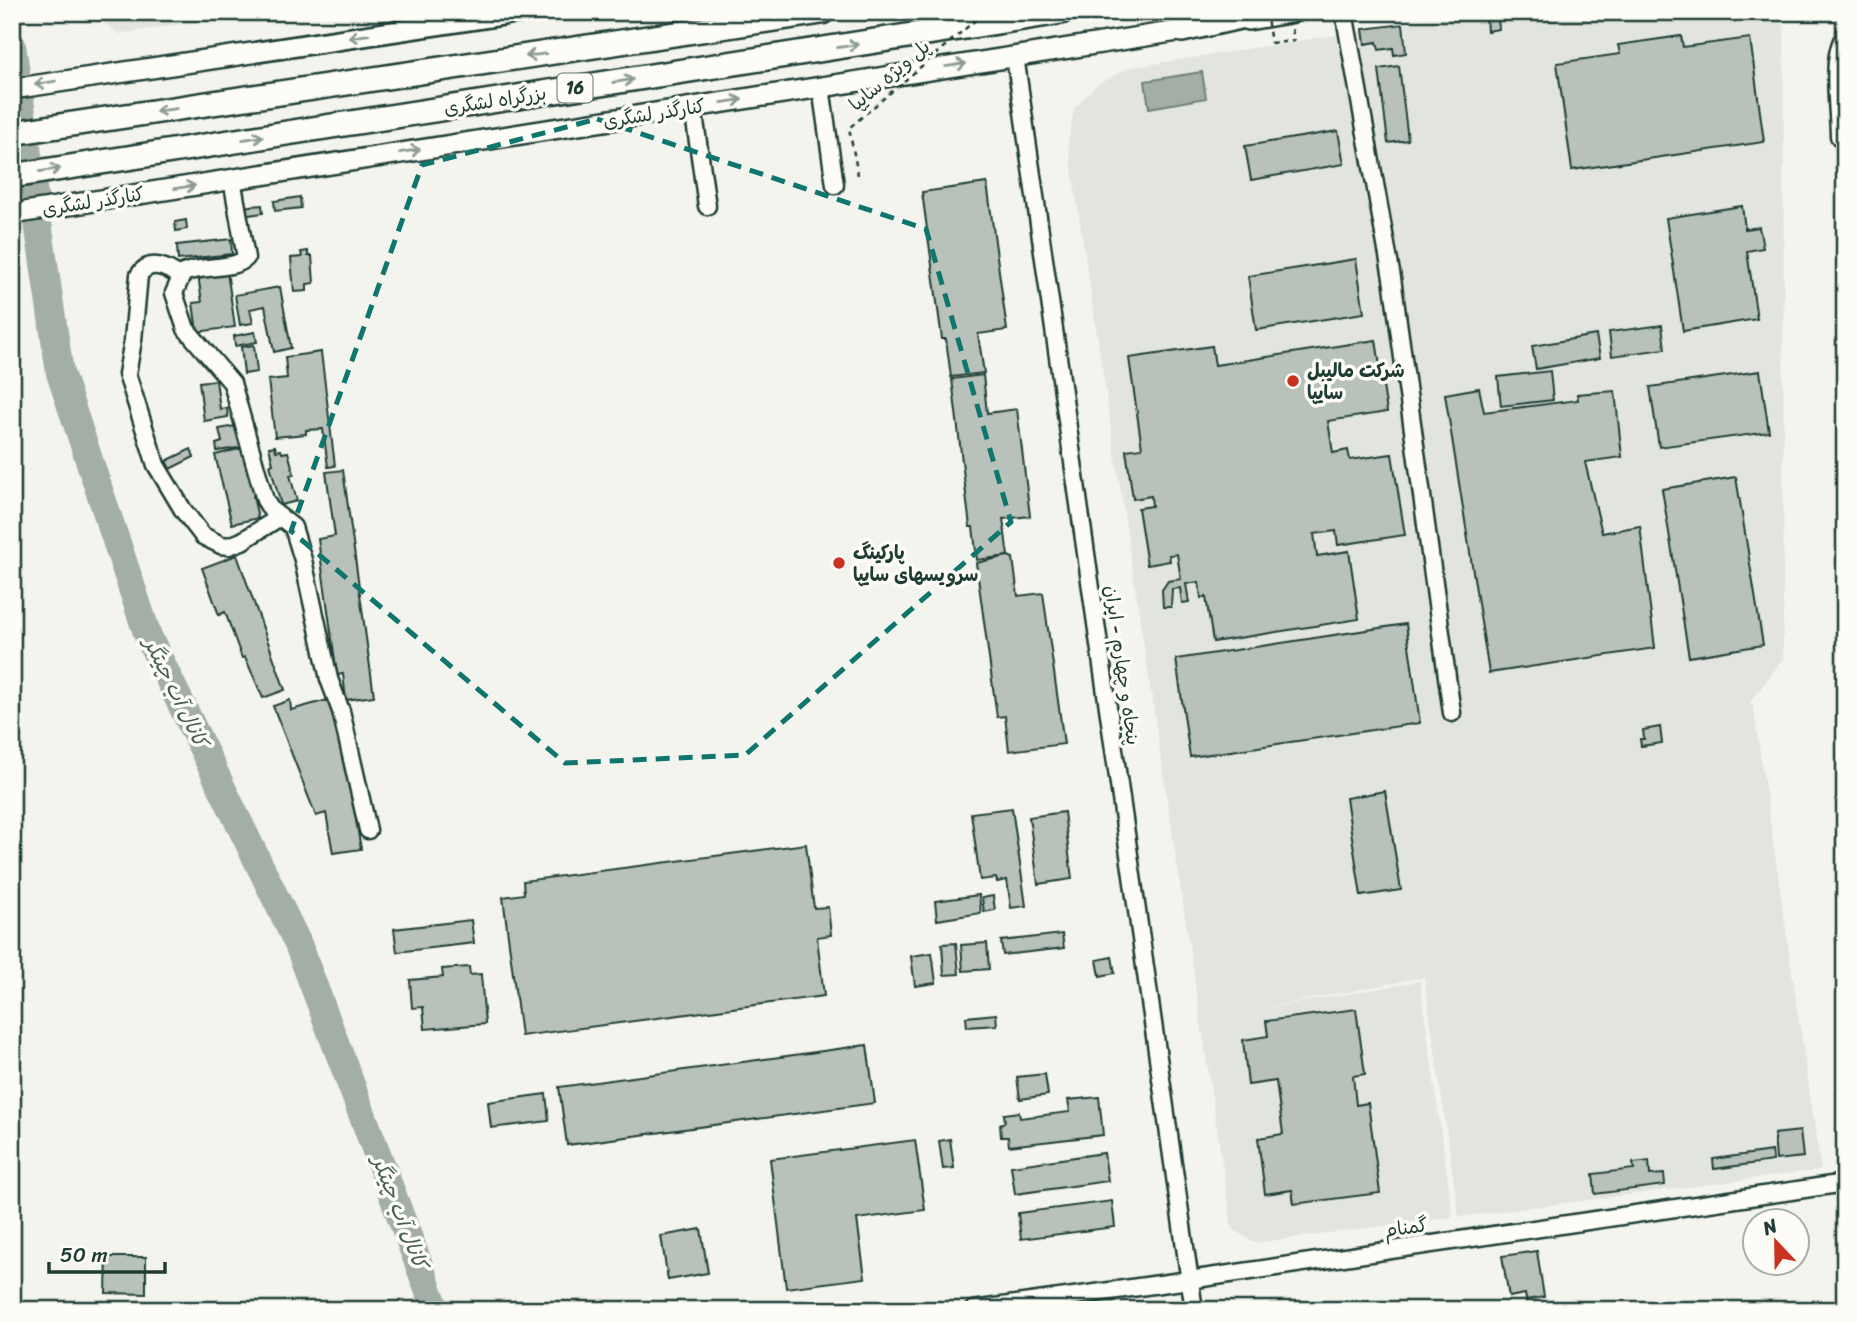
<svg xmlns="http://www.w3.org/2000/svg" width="1857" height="1322" viewBox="0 0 1857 1322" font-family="Sriracha,'Playpen Sans Arabic',sans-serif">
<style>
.built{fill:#e2e5df}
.water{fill:#a3aea7;stroke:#6e8179;stroke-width:2}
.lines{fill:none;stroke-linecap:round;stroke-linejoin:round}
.river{stroke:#a3aea7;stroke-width:28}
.building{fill:#b9c1bb;stroke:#1f3d34;stroke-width:2}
.minor-casing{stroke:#1f3d34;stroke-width:21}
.major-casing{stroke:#1f3d34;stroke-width:24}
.highway-casing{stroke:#1f3d34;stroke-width:28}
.path{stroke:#1f3d34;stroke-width:2.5;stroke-dasharray:5 5;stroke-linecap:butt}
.minor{stroke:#fdfcf7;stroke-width:16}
.major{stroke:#fdfcf7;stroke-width:19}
.highway{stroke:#fdfcf7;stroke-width:23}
.path-bridge{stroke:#1f3d34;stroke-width:2.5;stroke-dasharray:5 5;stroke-linecap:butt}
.oneway{stroke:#8e9c96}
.marked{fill:none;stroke:#0f766e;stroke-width:5;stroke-dasharray:14 9;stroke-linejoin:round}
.poi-dot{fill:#c8321e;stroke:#fdfcf7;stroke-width:2.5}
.labels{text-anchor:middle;stroke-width:7;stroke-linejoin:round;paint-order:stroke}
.shield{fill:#fdfcf7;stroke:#62766e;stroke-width:2}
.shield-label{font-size:18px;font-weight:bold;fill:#1f3d34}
.street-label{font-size:19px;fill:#1f3d34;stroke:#fdfcf7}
.poi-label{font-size:19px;font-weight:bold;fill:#1f3d34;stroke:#fdfcf7;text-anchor:start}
.water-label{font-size:21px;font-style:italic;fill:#475f56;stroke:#fdfcf7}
</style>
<rect width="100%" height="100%" fill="#f4f4ef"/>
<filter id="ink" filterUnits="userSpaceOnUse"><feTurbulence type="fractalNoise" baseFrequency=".0143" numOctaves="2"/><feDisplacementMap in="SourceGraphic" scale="14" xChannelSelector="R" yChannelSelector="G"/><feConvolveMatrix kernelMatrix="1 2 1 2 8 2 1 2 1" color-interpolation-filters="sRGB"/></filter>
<g filter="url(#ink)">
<g class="built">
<polygon points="90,12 258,12 119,34"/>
<polygon points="1480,12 1784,12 1783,659 1749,704 1753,704 1821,1170 1459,1217 1424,977 1260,1009 1420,981 1453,1217 1255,1243 1232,1229 1068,143 1074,109 1096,85 1128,68"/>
</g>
<polygon class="water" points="1202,72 1206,98 1149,108 1145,81"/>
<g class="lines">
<polyline class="river" points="12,45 60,373 148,636 298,944 436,1310"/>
</g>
<g class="building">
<polygon points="1498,18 1499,29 1487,31 1486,19"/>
<polygon points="1403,24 1406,53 1394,55 1393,48 1379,50 1377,42 1365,44 1363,29"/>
<polygon points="1681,36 1683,47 1750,38 1764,142 1572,170 1557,63 1620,54 1618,45"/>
<polygon points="1399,66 1408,140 1388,143 1379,69"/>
<polygon points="1338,131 1344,164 1251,180 1245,146"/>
<polygon points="987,183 1007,330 978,334 984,373 951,377 946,339 942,339 922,192"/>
<polygon points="300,197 301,208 275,211 274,201"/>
<polygon points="262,205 263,213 242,216 241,207"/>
<polygon points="1742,206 1745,229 1759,227 1763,248 1747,251 1757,319 1683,331 1666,218"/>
<polygon points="186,220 187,229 176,231 175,222"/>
<polygon points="231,239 232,254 178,260 177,245"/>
<polygon points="308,251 308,256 312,256 314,283 307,284 307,291 294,292 291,258 302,257 301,252"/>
<polygon points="1356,259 1364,313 1256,330 1248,276"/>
<polygon points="227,271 235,327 197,332 193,303 202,302 198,275"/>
<polygon points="280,287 291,348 274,352 265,306 250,309 253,323 240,325 235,295"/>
<polygon points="1662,325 1665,349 1612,356 1609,332"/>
<polygon points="255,332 257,342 235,346 234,336"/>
<polygon points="1596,335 1600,358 1536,369 1532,346"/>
<polygon points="1376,340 1387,412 1328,421 1333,453 1348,450 1350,460 1392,454 1405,535 1338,545 1336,531 1314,534 1317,556 1349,551 1359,619 1213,642 1206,597 1201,598 1199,582 1186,584 1189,602 1182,603 1180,588 1172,589 1171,607 1163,607 1162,590 1168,581 1181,579 1177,554 1169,555 1170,561 1147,565 1138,508 1152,506 1151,496 1133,499 1126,450 1142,448 1129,358 1212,346 1215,365"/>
<polygon points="254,345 257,372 244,374 241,347"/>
<polygon points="321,352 335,466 328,467 323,429 306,430 306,434 275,437 268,380 287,378 285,357"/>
<polygon points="1550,371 1553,400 1501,406 1498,377"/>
<polygon points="1760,371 1769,432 1659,447 1650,387"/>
<polygon points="983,375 987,413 1017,409 1030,516 1003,519 1008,556 977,560 973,527 970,527 952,379"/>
<polygon points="216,380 220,409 227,408 228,417 204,421 199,382"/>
<polygon points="1479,388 1484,412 1578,400 1577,394 1615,391 1622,457 1585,462 1602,533 1640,526 1655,648 1489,673 1445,394"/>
<polygon points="241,425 245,447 217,451 216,444 222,442 219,429"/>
<polygon points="275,446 276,451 281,450 282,453 288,452 294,474 290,475 297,501 281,505 270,465 273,464 269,447"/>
<polygon points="247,447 258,493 253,496 258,518 232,524 215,455"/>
<polygon points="191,449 194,457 170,469 166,461"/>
<polygon points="343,470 374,696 346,700 343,674 337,675 318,539 335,536 326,472"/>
<polygon points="1736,477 1763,645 1689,657 1662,489"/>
<polygon points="237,555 285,690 263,698 245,657 242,658 225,612 219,615 202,568"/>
<polygon points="1008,556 1013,558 1018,596 1043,593 1064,744 1009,751 1005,716 997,717 976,563"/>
<polygon points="1406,624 1420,723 1190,757 1176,659"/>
<polygon points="335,698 361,849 333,853 326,813 316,816 273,706 290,700 291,710"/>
<polygon points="1660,727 1662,743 1641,746 1640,739 1644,739 1643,730"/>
<polygon points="1385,791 1401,890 1361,896 1346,798"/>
<polygon points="1012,808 1026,906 1011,908 1007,880 997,882 996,878 980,880 971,813"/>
<polygon points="1064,812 1072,879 1038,884 1029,817"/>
<polygon points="806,844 814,908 828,907 831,935 817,937 824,996 521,1036 503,897 524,894 523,881"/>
<polygon points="979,895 981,913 937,920 935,901"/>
<polygon points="993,896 995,910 984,912 982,898"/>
<polygon points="471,920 474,943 397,952 394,929"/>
<polygon points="1062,934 1064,948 1003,955 1001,941"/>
<polygon points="956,943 959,974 944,975 942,944"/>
<polygon points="987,943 989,969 963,971 961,945"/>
<polygon points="932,953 936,983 915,986 911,956"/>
<polygon points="1112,957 1115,973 1100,976 1097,960"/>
<polygon points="469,967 470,975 481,974 485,1024 425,1029 423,1007 412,1008 410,980 443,977 442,969"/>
<polygon points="1356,1009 1365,1074 1353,1076 1356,1105 1368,1103 1380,1193 1294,1204 1292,1190 1265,1194 1258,1138 1283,1134 1276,1081 1248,1085 1243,1040 1268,1036 1266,1021"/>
<polygon points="996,1014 997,1025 967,1027 966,1017"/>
<polygon points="867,1045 875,1103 567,1145 559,1087"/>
<polygon points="1045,1074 1048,1095 1020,1099 1017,1077"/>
<polygon points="546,1094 549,1121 491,1128 488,1102"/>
<polygon points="1099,1097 1103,1135 1009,1146 1008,1137 1001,1137 1000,1124 1005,1122 1004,1114 1019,1112 1020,1118 1070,1112 1068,1100"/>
<polygon points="1800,1131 1803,1157 1776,1160 1774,1134"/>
<polygon points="950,1139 954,1168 943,1169 939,1141"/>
<polygon points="915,1140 925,1210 857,1219 865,1278 786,1288 770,1159"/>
<polygon points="1772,1151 1773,1161 1714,1169 1713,1159"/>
<polygon points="1104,1153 1108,1181 1015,1194 1011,1166"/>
<polygon points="1649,1161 1650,1175 1664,1174 1665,1185 1595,1194 1593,1174 1634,1169 1633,1163"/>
<polygon points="1112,1201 1115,1227 1021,1239 1018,1213"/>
<polygon points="701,1229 708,1273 668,1280 661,1236"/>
<polygon points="1537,1251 1544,1297 1526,1300 1525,1294 1509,1297 1502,1256"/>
<polygon points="107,1257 146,1257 146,1294 106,1293"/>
</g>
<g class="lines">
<g class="minor-casing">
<g id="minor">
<polyline points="1344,12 1392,278 1452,713"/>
<path d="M 1845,36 C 1830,54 1839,112 1839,136 L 1845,144"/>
<polyline points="1015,56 1194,1310"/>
<polyline points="821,87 835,185"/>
<polyline points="693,107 707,206"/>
<path d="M 232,179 L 246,258 C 235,270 202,265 183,273 L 174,293 L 186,329 L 232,383 L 265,500 L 271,510 L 293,527 L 303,560 L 329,679 L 341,711 L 368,830"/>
<path d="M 181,277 C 168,268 150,258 139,275 L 133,340 L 127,374 L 156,465 L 183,510 L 203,536 L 221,545 L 229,546 L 242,541 L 280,517"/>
<polyline points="973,1310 1189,1280 1845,1183"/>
</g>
</g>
<g class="major-casing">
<g id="major">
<polyline points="1248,20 1295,12"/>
<polyline points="12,89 523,12"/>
<polyline points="12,214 1197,28"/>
</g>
</g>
<g class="highway-casing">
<g id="highway">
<polyline points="1182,30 1262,12"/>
<polyline points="12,133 822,12"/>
<polyline points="12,176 1061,12"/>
</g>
</g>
<polyline class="path" points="1271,43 1294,41 1292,29"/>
<use href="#minor" class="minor"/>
<use href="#major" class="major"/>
<use href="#highway" class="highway"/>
<g class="path-bridge">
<polyline points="1266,12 1271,43"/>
<polyline points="858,175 849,128 985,12"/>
</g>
</g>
<defs><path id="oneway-shaft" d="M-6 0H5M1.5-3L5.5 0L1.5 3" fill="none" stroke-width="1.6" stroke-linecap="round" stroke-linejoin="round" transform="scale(1.75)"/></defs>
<g class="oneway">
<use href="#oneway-shaft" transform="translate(359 36) rotate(172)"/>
<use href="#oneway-shaft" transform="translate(848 46) rotate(-9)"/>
<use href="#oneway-shaft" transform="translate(536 55) rotate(172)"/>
<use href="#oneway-shaft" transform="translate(956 65) rotate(-9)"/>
<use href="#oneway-shaft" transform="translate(623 81) rotate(-9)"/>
<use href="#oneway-shaft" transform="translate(45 83) rotate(170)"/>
<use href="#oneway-shaft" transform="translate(732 101) rotate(-9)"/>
<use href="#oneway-shaft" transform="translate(166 110) rotate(172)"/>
<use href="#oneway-shaft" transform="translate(253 138) rotate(-9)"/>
<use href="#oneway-shaft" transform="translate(410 151) rotate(-9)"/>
<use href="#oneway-shaft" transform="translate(50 170) rotate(-9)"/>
<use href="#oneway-shaft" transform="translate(185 187) rotate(-9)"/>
</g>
</g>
<path class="marked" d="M 597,119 L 926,229 L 1011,522 L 745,755 L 565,763 L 291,531 L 422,165 Z"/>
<g class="poi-dot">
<circle cx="1293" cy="381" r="7"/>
<circle cx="839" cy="563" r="7"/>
</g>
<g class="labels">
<rect class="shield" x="557.5" y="73.5" width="35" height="29" rx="5"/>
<g class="shield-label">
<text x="575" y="94">16</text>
</g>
<g class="street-label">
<text transform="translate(889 75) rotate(-40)" y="7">پل ویژه سایپا</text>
<text transform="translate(495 100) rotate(-9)" y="7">بزرگراه لشگری</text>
<text transform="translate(654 113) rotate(-9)" y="7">کنارگذر لشگری</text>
<text transform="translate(93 201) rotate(-9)" y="7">کنارگذر لشگری</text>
<text transform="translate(1123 665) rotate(82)" y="7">پنجاه و چهارم - ایران</text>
<text transform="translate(1406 1227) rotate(-8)" y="7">گمنام</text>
</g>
<g class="poi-label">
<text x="1307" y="377">شرکت مالیبل<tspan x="1307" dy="22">سایپا</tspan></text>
<text x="853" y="559">پارکینگ<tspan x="853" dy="22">سرویسهای سایپا</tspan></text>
</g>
<g class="water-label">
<text transform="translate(176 692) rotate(64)" y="7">کانال آب چیتگر</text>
<text transform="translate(400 1212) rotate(69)" y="7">کانال آب چیتگر</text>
</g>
</g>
<rect width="1857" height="1322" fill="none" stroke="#fdfcf7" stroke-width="42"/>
<rect x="21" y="21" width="1815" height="1280" fill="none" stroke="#1f3d34" stroke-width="2.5" filter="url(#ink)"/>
<g transform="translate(1776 1242) rotate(338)"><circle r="33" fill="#fdfcf7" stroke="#a4b0a9" stroke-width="2"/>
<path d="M0-5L12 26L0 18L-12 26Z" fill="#c8321e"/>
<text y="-10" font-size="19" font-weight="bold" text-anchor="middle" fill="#1f3d34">N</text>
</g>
<path d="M49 1262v10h116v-10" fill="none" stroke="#1f3d34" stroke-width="3.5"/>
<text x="60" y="1262" font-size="21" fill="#1f3d34" stroke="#fdfcf7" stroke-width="5" paint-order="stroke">50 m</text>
</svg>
